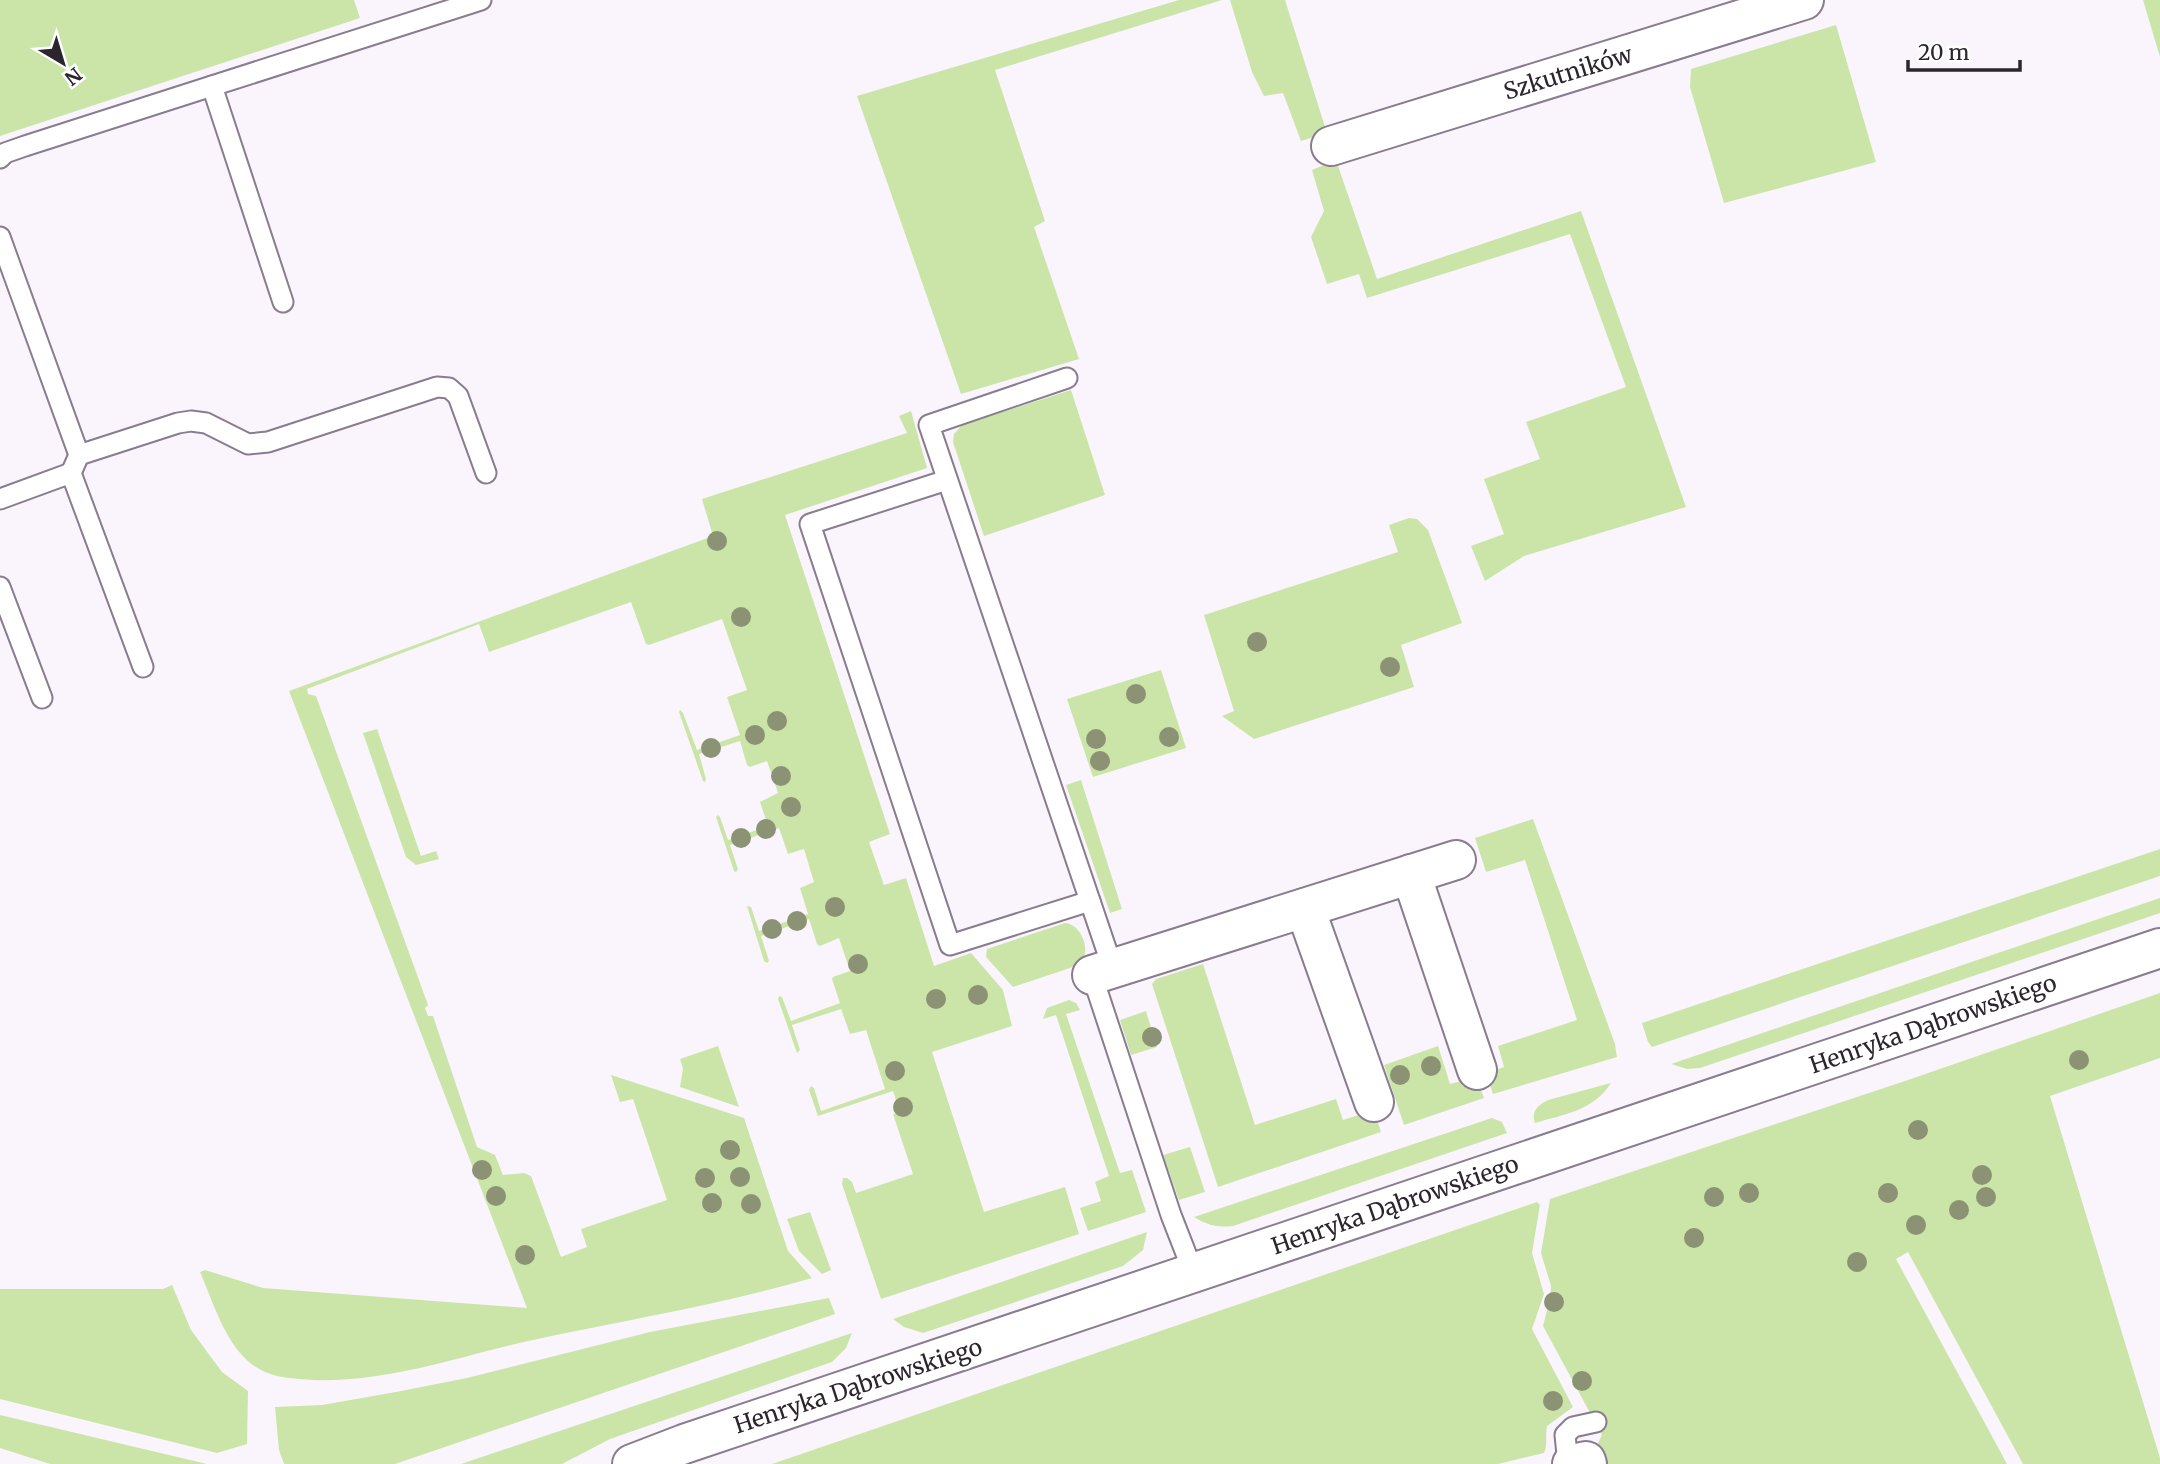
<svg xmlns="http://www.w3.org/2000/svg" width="2160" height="1464" viewBox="0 0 2160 1464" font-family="Merriweather,serif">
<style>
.green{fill:#cbe5a8}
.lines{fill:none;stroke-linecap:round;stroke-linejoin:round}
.service-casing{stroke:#897c8f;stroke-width:23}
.minor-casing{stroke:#897c8f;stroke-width:42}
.tertiary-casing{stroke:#897c8f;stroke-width:42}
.service{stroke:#fff;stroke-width:19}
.minor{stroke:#fff;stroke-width:38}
.tertiary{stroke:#fff;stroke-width:38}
.tree{fill:#8b9374}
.labels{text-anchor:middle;stroke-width:7;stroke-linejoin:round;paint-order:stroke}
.street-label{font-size:23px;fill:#2b252d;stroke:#fff}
</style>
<rect width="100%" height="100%" fill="#faf5fd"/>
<g class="green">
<polygon points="0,0 354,0 360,18 0,136"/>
<polygon points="1179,0 1222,0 995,70 1045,221 1034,227 1079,359 961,394 857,96"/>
<polygon points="1230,0 1285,0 1327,133 1301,141 1283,93 1264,96 1252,72"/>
<polygon points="2143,0 2160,0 2160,57"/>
<polygon points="1836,25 1876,162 1724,203 1690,87 1691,69"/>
<polygon points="1336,160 1377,279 1581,211 1686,507 1524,556 1485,581 1471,546 1504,534 1484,479 1540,459 1526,422 1626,387 1570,234 1367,298 1359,274 1327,284 1311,237 1324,211 1312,170"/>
<polygon points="1071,390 1105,495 984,536 953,442 954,434 962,425"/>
<path d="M 911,411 L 927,468 L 785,515 L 890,834 L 869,842 L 884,885 L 906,878 L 934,966 L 971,953 L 1003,990 L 1012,1026 L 932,1052 L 984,1212 L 1065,1187 L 1079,1234 L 881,1299 L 842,1184 L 843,1178 L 847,1178 L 852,1182 L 856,1193 L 913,1174 L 893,1114 L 900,1112 L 893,1091 L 818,1116 L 809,1090 L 811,1086 L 814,1088 L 821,1111 L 885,1089 L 866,1030 L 850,1034 L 841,1009 L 792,1025 L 800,1050 L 797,1053 L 778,999 L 779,996 L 782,997 L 791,1021 L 840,1003 L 832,979 L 833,977 L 850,971 L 839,938 L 820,946 L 817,944 L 809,919 L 761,936 L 769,961 L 767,963 L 764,961 L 747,906 L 751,907 L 759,931 L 808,914 L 800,888 L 814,882 L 804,849 L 788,854 L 779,828 L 730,845 L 738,869 L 736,872 L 734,871 L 716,817 L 718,815 L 720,817 L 728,840 L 768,826 L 760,802 L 778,793 L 767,761 L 750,767 L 747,765 L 740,741 L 699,754 L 706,779 L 705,782 L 703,781 L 679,712 L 680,710 L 683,713 L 697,750 L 740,735 L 727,697 L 747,690 L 722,619 L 649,645 L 646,644 L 631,602 L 489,652 L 479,624 L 307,689 L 308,694 L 316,696 L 428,1005 L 425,1008 L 428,1016 L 433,1016 L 477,1147 L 495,1155 L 503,1175 L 524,1173 L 531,1176 L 561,1257 L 587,1247 L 581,1229 L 667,1200 L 633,1099 L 620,1102 L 611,1075 L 744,1118 L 788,1251 L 812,1278 C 723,1304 632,1319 542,1338 C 465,1354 392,1383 312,1380 C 298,1379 279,1378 265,1372 C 228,1356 215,1306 200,1272 L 205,1270 L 263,1288 L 527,1308 L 289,691 L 713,536 L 702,499 L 907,433 L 899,416 Z"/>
<polygon points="1409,518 1417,519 1428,530 1462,623 1401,645 1414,687 1254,739 1222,716 1234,711 1204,615 1398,552 1389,525"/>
<polygon points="1161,670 1186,748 1093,777 1067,699"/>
<polygon points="377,729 421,856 436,851 439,859 416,865 406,857 363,733"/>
<polygon points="1081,780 1122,909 1110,913 1066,785"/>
<polygon points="1533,819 1615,1044 1617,1057 1493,1094 1486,1073 1504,1067 1498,1046 1577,1020 1525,860 1486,872 1475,838"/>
<polygon points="2160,849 2160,876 1652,1047 1648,1042 1642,1023"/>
<polygon points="2160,898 2160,913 1700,1068 1687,1069 1671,1064"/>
<path d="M 1065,923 C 1083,924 1094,957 1076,966 L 1013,987 L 986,957 L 987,949 Z"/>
<polygon points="1203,964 1255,1125 1336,1099 1343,1120 1374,1110 1381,1132 1218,1187 1152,984 1156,979"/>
<polygon points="2160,993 2160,1058 2050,1096 2160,1458 2160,1464 2023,1464 1908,1252 1896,1259 2007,1464 1606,1464 1596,1447 1602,1435 1543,1326 1550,1298 1551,1286 1541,1253 1550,1199 1905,1081"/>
<polygon points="1069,1000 1076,1003 1080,1010 1066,1014 1120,1173 1132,1170 1146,1212 1088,1231 1080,1208 1101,1201 1095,1182 1109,1176 1056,1015 1043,1019 1047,1008"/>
<polygon points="1146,1011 1157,1047 1131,1055 1120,1020"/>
<polygon points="718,1046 739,1107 680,1087 683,1069 680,1059"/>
<polygon points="1438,1046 1450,1084 1476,1077 1484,1098 1404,1125 1384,1065"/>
<path d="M 1611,1083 C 1593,1111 1565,1114 1535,1123 C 1531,1111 1538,1105 1548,1100 Z"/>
<path d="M 1492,1118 L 1502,1122 L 1507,1133 L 1233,1226 C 1218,1228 1207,1225 1194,1217 Z"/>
<polygon points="1190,1147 1205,1192 1179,1200 1163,1155"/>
<path d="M 1537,1202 L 1540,1205 L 1532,1253 L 1544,1294 L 1532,1329 L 1573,1407 L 1547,1426 C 1545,1435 1548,1445 1544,1453 L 1498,1464 L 772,1464 Z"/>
<polygon points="810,1212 831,1270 822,1274 799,1251 787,1219"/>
<polygon points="1147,1232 1143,1250 1123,1266 923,1333 904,1327 893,1319"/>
<polygon points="172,1285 191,1330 222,1372 248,1391 247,1444 217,1453 0,1399 0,1289 163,1289"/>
<polygon points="829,1298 835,1314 395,1464 284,1464 279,1450 275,1407 322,1405 396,1392 467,1378 650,1332"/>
<polygon points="852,1333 846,1348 832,1362 610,1439 562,1464 461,1464"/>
<polygon points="0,1415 207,1464 50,1464 0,1448"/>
</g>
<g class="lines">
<g class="service-casing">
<g id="service">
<polyline points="0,158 5,153 25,146 212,86"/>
<polyline points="0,237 79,455"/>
<polyline points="283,302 212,86 481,0"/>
<polyline points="1067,378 929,425 1113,969"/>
<polyline points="71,473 79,455 178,423 191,421 206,423 248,444 268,442 437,387 449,388 458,396 486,473"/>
<polyline points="947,480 810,524 950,945 1090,901"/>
<polyline points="0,499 71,473 143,667"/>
<polyline points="0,587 42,698"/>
<polyline points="1092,975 1171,1215 1194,1274"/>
<polyline points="1568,1464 1565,1435 1573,1427 1596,1422"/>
</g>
</g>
<g class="minor-casing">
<g id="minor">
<polyline points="1331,146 1804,0"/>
<polyline points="1411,874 1477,1070"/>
<polyline points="1305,908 1374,1102"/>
<polyline points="1092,975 1456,860"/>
<polyline points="1572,1464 1586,1461 1587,1464"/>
</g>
</g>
<g class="tertiary-casing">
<polyline id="tertiary" points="632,1464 684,1444 2160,948"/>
</g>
<use href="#service" class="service"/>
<use href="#minor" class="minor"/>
<use href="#tertiary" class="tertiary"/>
</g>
<g class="tree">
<circle cx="717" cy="541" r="10"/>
<circle cx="741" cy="617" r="10"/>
<circle cx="1257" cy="642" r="10"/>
<circle cx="1390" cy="667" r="10"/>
<circle cx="1136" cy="694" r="10"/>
<circle cx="777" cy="721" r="10"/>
<circle cx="755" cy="735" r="10"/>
<circle cx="1169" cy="737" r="10"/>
<circle cx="1096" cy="739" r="10"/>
<circle cx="711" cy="748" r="10"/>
<circle cx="1100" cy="761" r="10"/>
<circle cx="781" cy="776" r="10"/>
<circle cx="791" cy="807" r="10"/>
<circle cx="766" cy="829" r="10"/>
<circle cx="741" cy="838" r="10"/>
<circle cx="835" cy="907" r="10"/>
<circle cx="797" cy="921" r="10"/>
<circle cx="772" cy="929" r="10"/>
<circle cx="858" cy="964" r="10"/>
<circle cx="978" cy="995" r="10"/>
<circle cx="936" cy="999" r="10"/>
<circle cx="1152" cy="1037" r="10"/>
<circle cx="2079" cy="1060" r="10"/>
<circle cx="1431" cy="1066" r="10"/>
<circle cx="895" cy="1071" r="10"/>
<circle cx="1400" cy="1075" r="10"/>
<circle cx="903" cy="1107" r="10"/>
<circle cx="1918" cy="1130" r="10"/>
<circle cx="730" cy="1150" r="10"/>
<circle cx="482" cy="1170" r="10"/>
<circle cx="1982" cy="1175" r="10"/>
<circle cx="740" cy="1177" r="10"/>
<circle cx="705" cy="1178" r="10"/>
<circle cx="1749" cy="1193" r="10"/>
<circle cx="1888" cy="1193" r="10"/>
<circle cx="496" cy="1196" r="10"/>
<circle cx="1714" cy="1197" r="10"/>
<circle cx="1986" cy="1197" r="10"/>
<circle cx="712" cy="1203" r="10"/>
<circle cx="751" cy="1204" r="10"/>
<circle cx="1959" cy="1210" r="10"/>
<circle cx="1916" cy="1225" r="10"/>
<circle cx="1694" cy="1238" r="10"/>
<circle cx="525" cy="1255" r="10"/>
<circle cx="1857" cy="1262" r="10"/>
<circle cx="1554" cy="1302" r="10"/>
<circle cx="1582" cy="1381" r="10"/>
<circle cx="1553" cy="1401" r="10"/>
</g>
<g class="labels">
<g class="street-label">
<text transform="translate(1568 73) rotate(-17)" y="8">Szkutników</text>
<text transform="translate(1933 1024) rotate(-19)" y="8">Henryka Dąbrowskiego</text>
<text transform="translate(1395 1205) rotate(-19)" y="8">Henryka Dąbrowskiego</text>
<text transform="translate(858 1386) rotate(-18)" y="8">Henryka Dąbrowskiego</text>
</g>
</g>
<g transform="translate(63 63) rotate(142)" stroke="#ffffff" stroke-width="5" paint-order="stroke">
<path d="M0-5L12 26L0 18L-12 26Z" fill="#2b252d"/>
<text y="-10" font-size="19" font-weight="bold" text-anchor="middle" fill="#2b252d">N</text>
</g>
<path d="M1908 60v10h112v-10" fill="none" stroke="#2b252d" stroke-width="3.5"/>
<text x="1918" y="60" font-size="21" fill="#2b252d" stroke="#ffffff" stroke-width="5" paint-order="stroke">20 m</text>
</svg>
